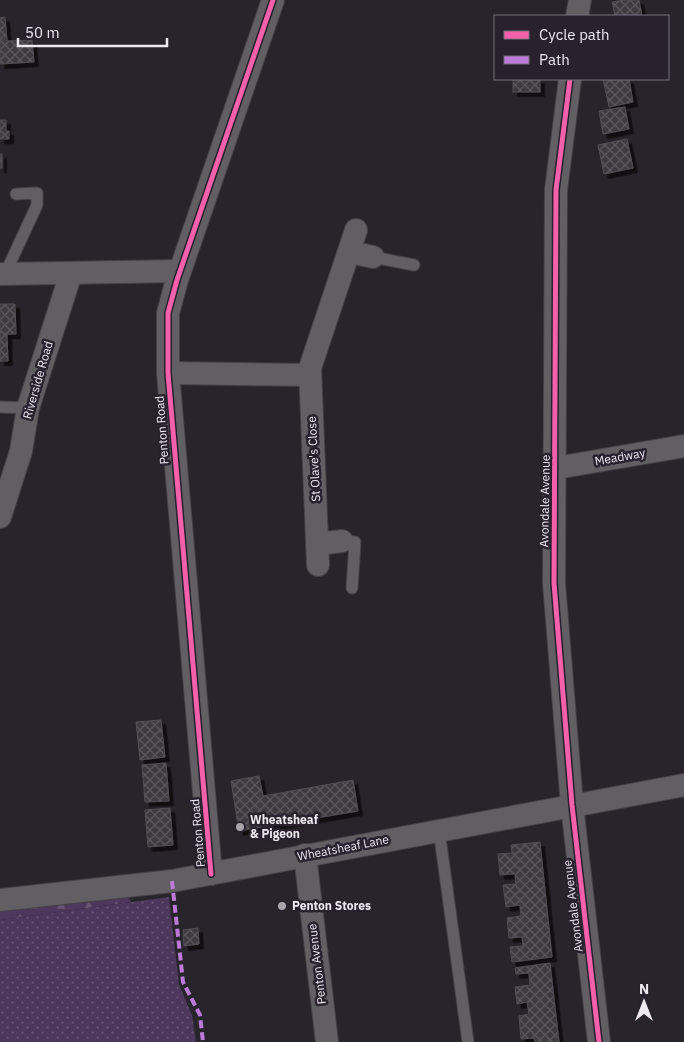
<svg xmlns="http://www.w3.org/2000/svg" width="684" height="1042" viewBox="0 0 684 1042" font-family="'IBM Plex Sans',sans-serif">
<style>
.forest{fill:url(#forest-firs)}
.park{fill:url(#park-dots)}
.building{fill:url(#building-cross-hatch);stroke:#514d53;filter:url(#shadow)}
.lines{fill:none;stroke-linecap:round;stroke-linejoin:round}
.service-casing{stroke:#454247;stroke-width:13}
.minor-casing{stroke:#454247;stroke-width:24}
.service{stroke:#625f64;stroke-width:11}
.minor{stroke:#625f64;stroke-width:22}
.quiet{stroke:#bd7bd9;stroke-width:4;stroke-dasharray:8 4;stroke-linecap:butt}
.cycleway-casing{stroke:#29212e;stroke-width:8}
.cycleway{stroke:#f560ab;stroke-width:5}
.poi-dot{fill:#a9a4ac;stroke:#29212e;stroke-width:2}
.labels{text-anchor:middle;stroke-width:5;stroke-linejoin:round;paint-order:stroke}
.street-label{font-size:12px;fill:#eee9f1;stroke:#29212e}
.poi-label{font-size:12px;font-weight:bold;fill:#eee9f1;stroke:#29212e;text-anchor:start}
</style>
<defs>
<pattern id="forest-firs" width="22" height="20" patternUnits="userSpaceOnUse" patternTransform="scale(1.25)"><rect width="22" height="20" fill="#4d375c"/><path d="M5 1l3.5 6h-7zM16 11l3.5 6h-7z" fill="#675474"/></pattern>
<pattern id="park-dots" width="8" height="8" patternUnits="userSpaceOnUse" patternTransform="scale(1.25)"><rect width="8" height="8" fill="#4d375c"/><path d="M2 2h.1M6 6h.1" fill="none" stroke="#675474" stroke-width="1.8" stroke-linecap="round"/></pattern>
<pattern id="building-cross-hatch" width="8" height="8" patternUnits="userSpaceOnUse" patternTransform="scale(1.25)"><rect width="8" height="8" fill="#3e3b41"/><path d="M0 0l8 8M0 8l8-8" fill="none" stroke="#5a575d"/></pattern>
<filter id="shadow"><feDropShadow dx="4.5" dy="4.5" stdDeviation="0" flood-color="#0009"/></filter>
</defs>
<rect width="100%" height="100%" fill="#28242b"/>
<polygon class="forest" points="128,895 131,902 0,920 0,910"/>
<polygon class="park" points="169,897 179,985 192,1015 196,1042 0,1042 0,920"/>
<g class="building">
<polygon points="624,0 639,0 642,16 615,16 612,2"/>
<polygon points="5,17 7,41 32,40 34,62 0,64 0,18"/>
<rect x="513" y="79" width="27" height="13"/>
<polygon points="603,79 629,79 633,102 609,107"/>
<polygon points="625,107 629,129 603,134 599,111"/>
<polygon points="0,120 6,120 6,131 9,131 9,139 0,139"/>
<polygon points="627,139 633,168 604,174 598,145"/>
<rect x="0" y="154" width="2" height="14"/>
<polygon points="0,304 15,304 16,334 7,334 8,361 0,361"/>
<polygon points="161,720 165,757 140,760 136,722"/>
<polygon points="166,763 169,801 145,802 142,765"/>
<polygon points="259,776 263,796 353,780 358,811 239,831 231,781"/>
<polygon points="170,808 173,845 148,847 145,810"/>
<polygon points="540,842 552,957 512,962 510,947 523,946 522,937 509,938 507,918 521,916 520,905 506,907 503,885 516,884 515,874 500,875 498,854 512,853 511,845"/>
<polygon points="198,928 199,944 184,946 183,930"/>
<polygon points="550,963 559,1042 535,1042 534,1038 521,1039 519,1016 529,1014 527,1002 517,1004 515,987 530,985 529,973 516,974 515,968"/>
</g>
<g class="lines">
<g class="service-casing">
<g id="service">
<polyline points="373,257 414,265"/>
<polyline points="5,274 37,205 37,193 16,194"/>
<polyline points="0,407 28,408"/>
<polyline points="342,541 355,542 352,588"/>
<polyline points="439,830 468,1042"/>
</g>
</g>
<g class="minor-casing">
<g id="minor">
<polyline points="577,16 580,0"/>
<polyline points="570,79 556,190 554,583 572,805 599,1042"/>
<polyline points="350,252 373,257"/>
<polyline points="0,274 180,271"/>
<polyline points="168,373 310,375"/>
<polyline points="556,468 684,446"/>
<polyline points="0,517 21,451 28,408 71,273"/>
<polyline points="318,544 342,541"/>
<polyline points="318,565 310,368 356,230"/>
<polyline points="305,855 327,1042"/>
<polyline points="211,874 168,373 168,313 177,280 273,0"/>
<polyline points="0,900 172,881 684,785"/>
</g>
</g>
<use href="#service" class="service"/>
<use href="#minor" class="minor"/>
<polyline class="quiet" points="172,881 183,982 200,1015 203,1042"/>
<g class="cycleway-casing">
<g id="cycleway">
<polyline points="570,79 556,190 554,583 572,805 599,1042"/>
<polyline points="211,874 168,373 168,313 177,280 273,0"/>
</g>
</g>
<use href="#cycleway" class="cycleway"/>
</g>
<g class="poi-dot">
<circle cx="240" cy="827" r="5"/>
<circle cx="282" cy="906" r="5"/>
</g>
<g class="labels">
<g class="street-label">
<text transform="translate(38 380) rotate(-74)" y="4">Riverside Road</text>
<text transform="translate(162 430) rotate(-94)" y="4">Penton Road</text>
<text transform="translate(620 457) rotate(-10)" y="4">Meadway</text>
<text transform="translate(314 459) rotate(-93)" y="4">St Olave's Close</text>
<text transform="translate(545 501) rotate(-89)" y="4">Avondale Avenue</text>
<text transform="translate(198 833) rotate(-95)" y="4">Penton Road</text>
<text transform="translate(343 848) rotate(-11)" y="4">Wheatsheaf Lane</text>
<text transform="translate(573 906) rotate(-97)" y="4">Avondale Avenue</text>
<text transform="translate(317 964) rotate(-97)" y="4">Penton Avenue</text>
</g>
<g class="poi-label">
<text x="250" y="824">Wheatsheaf<tspan x="250" dy="14">&amp; Pigeon</tspan></text>
<text x="292" y="910">Penton Stores</text>
</g>
</g>
<rect x="494" y="15" width="175" height="65" fill="#29212e" stroke="#78717c"/>
<rect x="504" y="31" width="25" height="8" fill="#f560ab" stroke="#78717c"/>
<text x="539" y="40" font-size="15" fill="#eee9f1">Cycle path</text>
<rect x="504" y="56" width="25" height="8" fill="#bd7bd9" stroke="#78717c"/>
<text x="539" y="65" font-size="15" fill="#eee9f1">Path</text>
<g transform="translate(644 1002)" stroke="#29212e" stroke-width="4" paint-order="stroke">
<path d="M0-4L9 19L0 12L-9 19Z" fill="#eee9f1"/>
<text y="-8" font-size="14" font-weight="bold" text-anchor="middle" fill="#eee9f1">N</text>
</g>
<path d="M18 38v8h149v-8" fill="none" stroke="#eee9f1" stroke-width="2.5"/>
<text x="25" y="38" font-size="15" fill="#eee9f1" stroke="#29212e" stroke-width="4" paint-order="stroke">50 m</text>
</svg>
